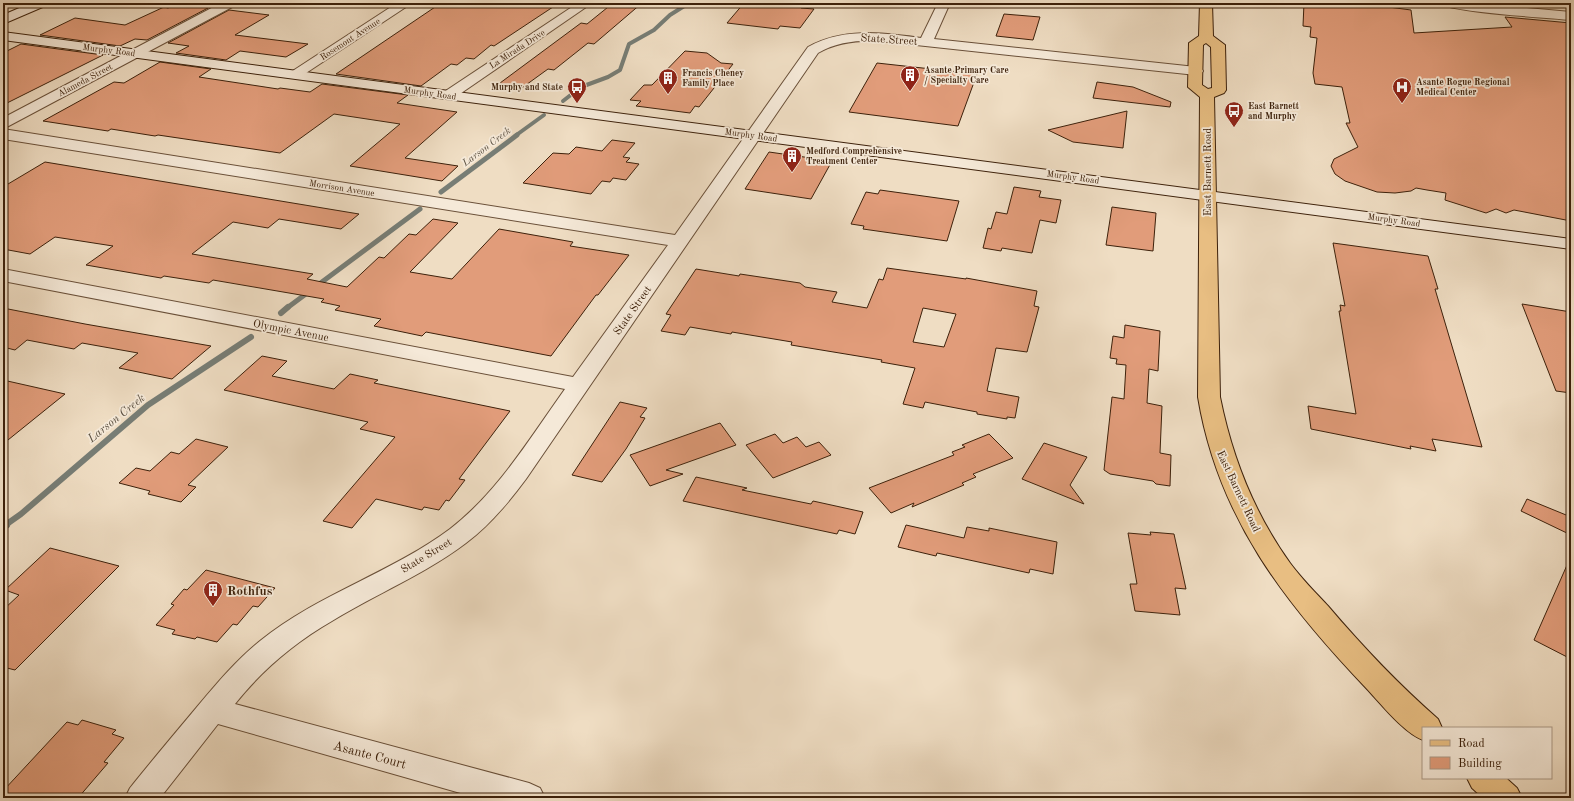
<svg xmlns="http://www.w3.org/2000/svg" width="1574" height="801" viewBox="0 0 1574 801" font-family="'Old Standard TT',serif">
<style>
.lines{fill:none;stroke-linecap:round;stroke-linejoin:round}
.stream-far3{stroke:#777d75;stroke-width:4}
.stream-far2{stroke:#777d75;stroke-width:5}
.stream-far1{stroke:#777d75;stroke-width:6}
.stream{stroke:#777d75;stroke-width:8}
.building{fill:#e19c7a;stroke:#3d210b;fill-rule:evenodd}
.street-casing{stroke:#6a5039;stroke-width:2}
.secondary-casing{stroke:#3d210b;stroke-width:2}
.primary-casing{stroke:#3d210b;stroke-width:2}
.street{fill:#f5e9d8;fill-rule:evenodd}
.secondary{fill:#f5e9d8;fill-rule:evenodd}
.primary{fill:#e8be82;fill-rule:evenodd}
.labels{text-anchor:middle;stroke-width:3.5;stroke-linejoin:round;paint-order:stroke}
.far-street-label{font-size:9px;fill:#3d210b;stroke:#f5e9d8}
.far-poi-label{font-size:9px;font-weight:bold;fill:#3d210b;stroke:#f5e9d8;text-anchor:start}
.far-water-label{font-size:10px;font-style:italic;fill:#5a4f40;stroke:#f5e9d8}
.street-label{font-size:11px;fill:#3d210b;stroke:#f5e9d8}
.water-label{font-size:12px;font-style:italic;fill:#5a4f40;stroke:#f5e9d8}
.near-poi-label{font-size:13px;font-weight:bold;fill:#3d210b;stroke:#f5e9d8;text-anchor:start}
.near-street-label{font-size:13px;fill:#3d210b;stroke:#f5e9d8}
</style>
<rect width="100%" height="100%" fill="#efddc3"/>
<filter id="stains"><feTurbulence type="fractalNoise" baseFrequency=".005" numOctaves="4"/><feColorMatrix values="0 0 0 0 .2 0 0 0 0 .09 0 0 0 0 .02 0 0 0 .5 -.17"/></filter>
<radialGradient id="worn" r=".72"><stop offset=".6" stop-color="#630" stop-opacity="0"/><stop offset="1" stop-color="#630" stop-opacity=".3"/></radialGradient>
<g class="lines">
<g class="stream-far3">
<polyline points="563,101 581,87 608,77 620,70 629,44 654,30 670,15 689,3"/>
<polyline points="515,136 544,115"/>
</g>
<g class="stream-far2">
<polyline points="441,192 517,135"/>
<polyline points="287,308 420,209"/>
</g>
<g class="stream-far1">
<polyline points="281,313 288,307"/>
<polyline points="4,526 21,514 148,405 251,337"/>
</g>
<polyline class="stream" points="3,527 6,525"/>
</g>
<g class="building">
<polygon points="441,3 559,3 494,46 491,45 474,59 466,58 457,65 451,64 421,86 336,74"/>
<polygon points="613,3 642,3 594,44 588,43 554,70 548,69 519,90 496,86 581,23 587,24"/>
<polygon points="744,3 804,3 801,8 814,9 800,28 780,26 778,29 727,23"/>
<polygon points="1304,3 1381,3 1381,6 1411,10 1414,33 1512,27 1505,17 1571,23 1571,221 1514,210 1506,213 1496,209 1486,213 1445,200 1446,193 1427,190 1416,188 1411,191 1395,193 1377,192 1345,181 1335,174 1331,166 1334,159 1358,147 1346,123 1350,123 1342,87 1315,84 1313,73 1317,38 1310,37 1311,27 1303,26"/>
<polygon points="176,4 208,8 147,40 135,39 120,46 40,35 75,18 125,25 164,7 168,8"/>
<polygon points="229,10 269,15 235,35 308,44 286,57 240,51 226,60 176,53 189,46 168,43"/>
<polygon points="1004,14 1040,17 1033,40 996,36"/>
<polygon points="21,44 103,55 3,105 3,53"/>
<polygon points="685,51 707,53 721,63 733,64 699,107 695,106 690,113 636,106 641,101 630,100 644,85 652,85"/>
<polygon points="160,62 211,69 199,77 278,89 280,88 310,92 322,84 408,95 397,103 457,112 405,158 458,166 442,181 350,166 400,124 334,114 280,153 158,135 155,136 111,129 108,131 43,121 114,82 124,83"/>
<polygon points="877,63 977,74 958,126 849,112"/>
<polygon points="1097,82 1133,87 1171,102 1170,107 1093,98"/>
<polygon points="1127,111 1123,148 1073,142 1048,130"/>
<polygon points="612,140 635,143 623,157 630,158 626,162 639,164 626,180 613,178 610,182 602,181 591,194 523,183 553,153 569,154 576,147 602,151"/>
<polygon points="769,152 832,161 811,199 745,189"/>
<polygon points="45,162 359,214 341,229 279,219 268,228 233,222 192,254 313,274 307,279 347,287 379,257 384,258 409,234 416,235 433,219 458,223 410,272 452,279 499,229 573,242 570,246 629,255 598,295 596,295 551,356 426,332 422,336 374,326 381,319 335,310 340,306 321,302 324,299 213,280 209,283 164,276 161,278 86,265 113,246 55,237 30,254 3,249 3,187"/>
<polygon points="1014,187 1041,191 1039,197 1061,200 1056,223 1040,220 1032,253 1002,248 1001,251 983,248 988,228 991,229 996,212 1007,214"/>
<polygon points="880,190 959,201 947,241 863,229 864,226 851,224 866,192 878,194"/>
<polygon points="1112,207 1156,213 1153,251 1106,245"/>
<polygon points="1333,243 1428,256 1438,289 1435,289 1482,447 1432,439 1436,451 1410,446 1411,449 1311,429 1308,406 1356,414 1339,311 1341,311 1340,305 1345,306"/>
<path d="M 887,268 L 966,279 L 966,278 L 1037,291 L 1034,306 L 1039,307 L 1027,352 L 996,348 L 987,391 L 1019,397 L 1015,418 L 1007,417 L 1007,419 L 977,414 L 977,412 L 925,402 L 923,408 L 903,404 L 915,368 L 881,362 L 882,360 L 791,345 L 792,342 L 732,332 L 731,334 L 690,327 L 685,335 L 661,331 L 671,315 L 666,314 L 696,269 L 739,276 L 740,274 L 800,283 L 805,287 L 837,292 L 832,302 L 867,308 L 879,279 L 883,280 ZM 923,308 L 956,314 L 944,347 L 913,342 Z"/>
<polygon points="1522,304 1571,312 1571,393 1556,391"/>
<polygon points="3,308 85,324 211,346 172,379 119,368 138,353 82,343 74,349 27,340 15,350 3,347"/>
<polygon points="1125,325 1160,331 1158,371 1149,369 1147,403 1162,406 1160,453 1171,455 1170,486 1156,484 1153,481 1110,474 1104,470 1112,397 1124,399 1126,365 1116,364 1117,359 1110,358 1113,336 1124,338"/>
<polygon points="262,356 287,361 272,376 334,389 350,374 378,380 374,383 510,411 459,479 465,480 449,501 446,500 439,510 424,507 422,510 376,499 352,528 323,521 395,437 360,429 368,422 224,390"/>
<polygon points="3,380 65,394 3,444"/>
<polygon points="620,402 647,408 640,417 645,418 626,449 602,482 572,475"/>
<polygon points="720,423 736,445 666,470 683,474 650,486 630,455"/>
<polygon points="775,434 783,443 797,437 806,447 819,442 831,455 773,478 746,445"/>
<polygon points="989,434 1013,458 973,474 976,477 962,483 964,485 912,507 914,503 891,513 869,488 954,455 952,452 965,447 962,445"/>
<polygon points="196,439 228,447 188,485 196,487 181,502 148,494 150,491 119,483 136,468 150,471 171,452 179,454"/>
<polygon points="1044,443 1087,457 1070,485 1084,504 1022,479"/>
<polygon points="696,477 747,488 742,490 811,504 813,501 863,512 855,534 839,530 837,534 683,501"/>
<polygon points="1527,499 1571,517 1571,535 1521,511"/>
<polygon points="906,525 964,538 967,527 989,531 989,528 1057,542 1053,574 1030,569 1029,573 937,553 936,556 898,547"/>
<polygon points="1150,532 1174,534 1186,589 1175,588 1180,615 1135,611 1130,584 1137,584 1128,533 1151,535"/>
<polygon points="50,548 119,566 15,670 3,667 3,610 19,595 5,590"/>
<polygon points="1571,556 1571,659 1534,640"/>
<polygon points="206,570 275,588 258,607 253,606 237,625 233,624 217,642 197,637 195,639 172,634 175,630 156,625 174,605 171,604 184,589 187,590"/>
<polygon points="82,720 116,730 112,734 124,738 104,762 108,763 78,798 3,798 3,791 67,722 78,725"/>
</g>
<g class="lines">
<g class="street-casing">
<g id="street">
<polygon points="221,3 236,3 234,6 3,129 3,118"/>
<polygon points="397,3 412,3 300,77 290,77 288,74"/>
<polygon points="578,3 592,3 454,98 444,98 442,95 444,92"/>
<path d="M 938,3 L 950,3 L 934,39 L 1196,67 L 1201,68 L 1203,71 L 1201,74 L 1196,75 L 879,41 C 857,40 837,42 818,53 L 526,479 C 509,502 490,525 466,543 C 425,574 376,594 332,621 C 294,643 262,670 235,704 L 529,783 L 540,788 L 545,798 L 478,798 L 218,724 L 160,798 L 125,798 L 130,788 C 150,763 171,738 192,713 C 213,688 234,662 260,641 C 318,594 391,573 450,529 C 498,492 530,438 565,389 L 3,281 L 3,269 L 573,377 L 668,245 L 3,139 L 3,129 L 675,235 L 808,47 C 844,27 883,33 921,38 Z"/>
<path d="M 1440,3 L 1470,3 L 1571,12 L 1571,20 C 1553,18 1446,12 1440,3 Z"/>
</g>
</g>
<g class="secondary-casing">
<g id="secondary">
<polygon points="31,3 47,3 45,6 3,24 3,15"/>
<polygon points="3,32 1571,239 1571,249 3,40"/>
</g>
</g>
<g class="primary-casing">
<g id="primary">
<path d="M 1200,3 L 1212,3 L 1213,36 L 1225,45 L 1226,90 L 1224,93 L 1214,97 L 1220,397 C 1232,457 1254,513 1290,563 C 1301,578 1315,592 1328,606 C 1362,646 1398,684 1438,719 L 1442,728 L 1423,728 L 1423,740 C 1404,733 1381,704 1367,689 C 1285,603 1218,518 1198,397 L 1200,97 L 1188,87 L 1189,43 L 1199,36 ZM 1206,43 L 1211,47 L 1212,88 L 1208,89 L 1202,85 L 1203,45 Z"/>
<polygon points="1467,778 1506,778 1517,788 1522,798 1483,798 1472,788"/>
</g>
</g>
<use href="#street" class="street"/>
<use href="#secondary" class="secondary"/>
<use href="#primary" class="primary"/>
</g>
<defs>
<g id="building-pin" transform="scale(1)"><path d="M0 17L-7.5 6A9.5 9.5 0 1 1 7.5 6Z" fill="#8f2418" stroke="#f5e9d8"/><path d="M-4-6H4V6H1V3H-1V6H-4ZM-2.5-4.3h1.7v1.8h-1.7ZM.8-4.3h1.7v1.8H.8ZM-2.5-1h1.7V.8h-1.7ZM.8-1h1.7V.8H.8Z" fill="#fff"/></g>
<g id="bus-pin" transform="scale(1)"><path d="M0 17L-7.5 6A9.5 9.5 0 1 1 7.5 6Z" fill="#8f2418" stroke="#f5e9d8"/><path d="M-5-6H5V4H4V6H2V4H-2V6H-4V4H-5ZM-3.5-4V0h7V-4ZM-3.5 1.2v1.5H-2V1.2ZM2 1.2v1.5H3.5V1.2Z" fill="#fff"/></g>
<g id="hospital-pin" transform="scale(1)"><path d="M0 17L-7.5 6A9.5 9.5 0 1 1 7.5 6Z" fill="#8f2418" stroke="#f5e9d8"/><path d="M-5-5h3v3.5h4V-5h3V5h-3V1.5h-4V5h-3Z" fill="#fff"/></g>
</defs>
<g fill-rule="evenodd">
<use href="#building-pin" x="910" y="75"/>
<use href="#building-pin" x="668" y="78"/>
<use href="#bus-pin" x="577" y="87"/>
<use href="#hospital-pin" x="1402" y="87"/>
<use href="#bus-pin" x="1234" y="111"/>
<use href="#building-pin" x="792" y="156"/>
<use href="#building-pin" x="213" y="590"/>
</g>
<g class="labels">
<g class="far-street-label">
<text transform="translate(350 39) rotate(-33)" y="3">Rosemont Avenue</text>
<text transform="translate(517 49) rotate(-33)" y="3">La Mirada Drive</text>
<text transform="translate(109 50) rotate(7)" y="3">Murphy Road</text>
<text transform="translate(85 80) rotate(-28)" y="3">Alameda Street</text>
<text transform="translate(430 93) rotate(8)" y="3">Murphy Road</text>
<text transform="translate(751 135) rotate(8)" y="3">Murphy Road</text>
<text transform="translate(1073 177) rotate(8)" y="3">Murphy Road</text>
<text transform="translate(342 188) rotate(9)" y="3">Morrison Avenue</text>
<text transform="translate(1394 220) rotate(8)" y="3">Murphy Road</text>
</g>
<g class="far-poi-label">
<text x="924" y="73">Asante Primary Care<tspan x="924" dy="10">/ Specialty Care</tspan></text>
<text x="682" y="76">Francis Cheney<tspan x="682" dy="10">Family Place</tspan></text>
<text x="1416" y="85">Asante Rogue Regional<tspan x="1416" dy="10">Medical Center</tspan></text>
<text x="563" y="90" text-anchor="end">Murphy and State</text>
<text x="1248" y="109">East Barnett<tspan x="1248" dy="10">and Murphy</tspan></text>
<text x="806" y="154">Medford Comprehensive<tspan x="806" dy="10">Treatment Center</tspan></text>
</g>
<g class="far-water-label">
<text transform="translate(486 146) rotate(-37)" y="4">Larson Creek</text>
</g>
<g class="street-label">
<text transform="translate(889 39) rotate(4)" y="4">State Street</text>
<text transform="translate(1207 172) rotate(-90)" y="4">East Barnett Road</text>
<text transform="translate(632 310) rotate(-55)" y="4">State Street</text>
<text transform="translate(291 330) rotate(11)" y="4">Olympic Avenue</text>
<text transform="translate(1239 491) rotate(65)" y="4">East Barnett Road</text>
<text transform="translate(426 555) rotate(-31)" y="4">State Street</text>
</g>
<g class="water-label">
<text transform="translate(116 418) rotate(-39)" y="4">Larson Creek</text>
</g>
<g class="near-poi-label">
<text x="227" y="595">Rothfus</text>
</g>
<g class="near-street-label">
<text transform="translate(370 754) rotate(15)" y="5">Asante Court</text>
</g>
</g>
<rect width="1574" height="801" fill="none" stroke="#efddc3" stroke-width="16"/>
<rect x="4" y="4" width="1566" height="793" fill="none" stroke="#3d210b" stroke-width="2"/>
<rect x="8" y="8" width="1558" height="785" fill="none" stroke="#3d210b"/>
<rect x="1422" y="727" width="130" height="52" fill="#f5e9d8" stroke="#ab9986"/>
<rect x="1430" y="740" width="20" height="6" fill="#e8be82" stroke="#ab9986"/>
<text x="1458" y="747" font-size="12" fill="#3d210b">Road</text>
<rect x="1430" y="757" width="20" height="12" fill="#e19c7a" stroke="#ab9986"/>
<text x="1458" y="767" font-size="12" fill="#3d210b">Building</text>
<rect width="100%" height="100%" filter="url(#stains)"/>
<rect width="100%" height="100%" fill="url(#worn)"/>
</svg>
